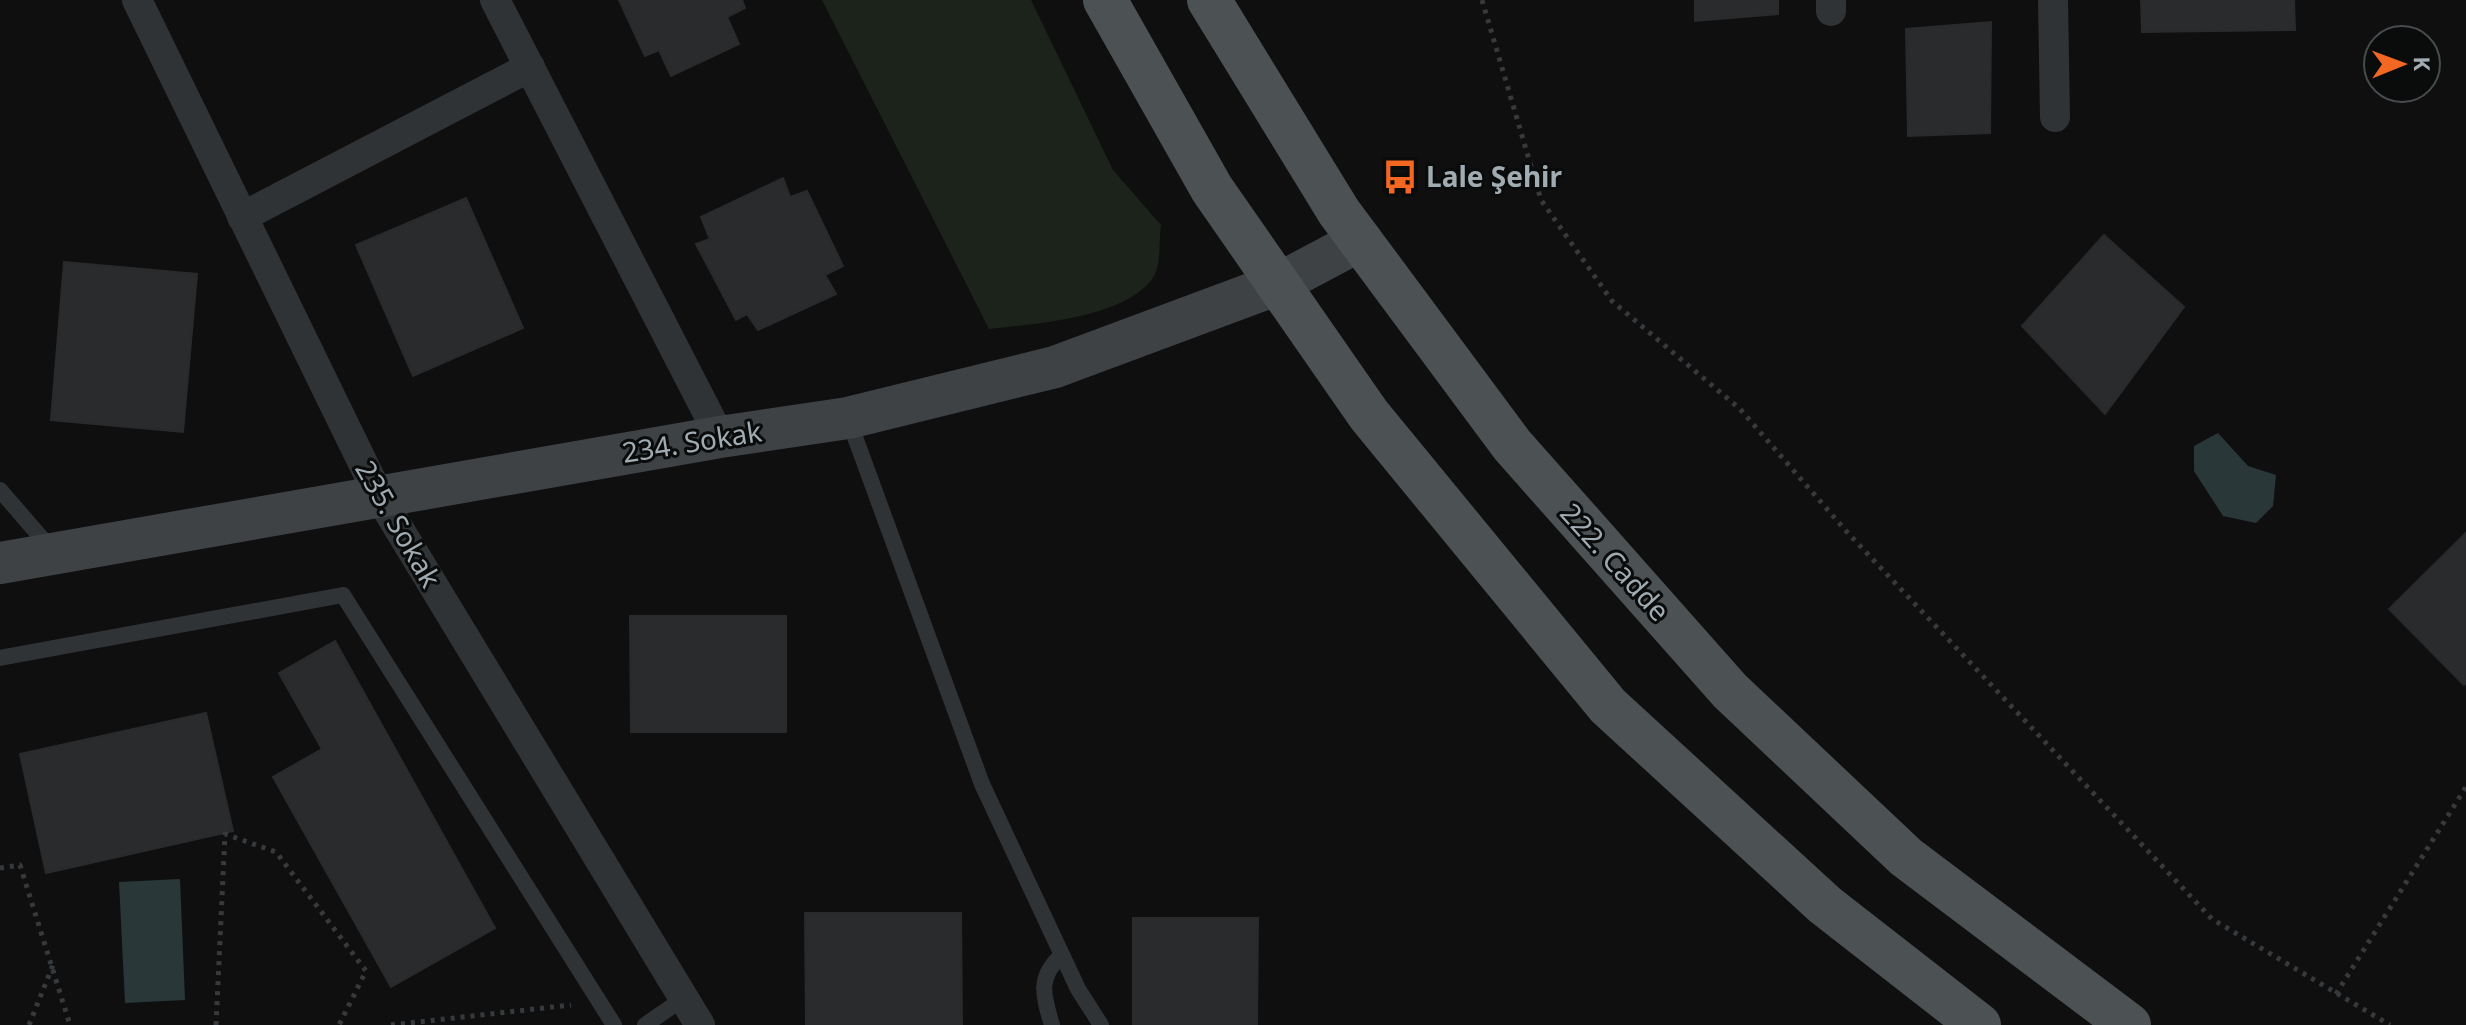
<svg xmlns="http://www.w3.org/2000/svg" width="2466" height="1025" viewBox="0 0 2466 1025" font-family="'Noto Sans',sans-serif">
<style>
.green{fill:#1c231b}
.water{fill:#293739}
.building{fill:#2a2b2d;stroke:#292a2c;stroke-width:2}
.lines{fill:none;stroke-linecap:round;stroke-linejoin:round}
.path{stroke:#363a3c;stroke-width:5;stroke-dasharray:4 6;stroke-linecap:butt}
.lane{stroke:#303335;stroke-width:16}
.street{stroke:#303335;stroke-width:30}
.secondary{stroke:#3e4245;stroke-width:42}
.primary{stroke:#4c5154;stroke-width:44}
.labels{text-anchor:middle;stroke-width:6;stroke-linejoin:round;paint-order:stroke}
.poi-label{font-size:28px;font-weight:bold;fill:#a0abb2;stroke:#0a0b0b;text-anchor:start}
.street-label{font-size:28px;fill:#a0abb2;stroke:#0a0b0b}
</style>
<rect width="100%" height="100%" fill="#0f0f10"/>
<path class="green" d="M 822,0 L 1031,0 L 1113,170 L 1161,225 C 1159,239 1161,262 1155,274 C 1132,318 1032,324 989,329 Z"/>
<g class="water">
<polygon points="2218,433 2248,466 2276,475 2273,506 2256,523 2223,516 2194,471 2194,446"/>
<polygon points="180,879 185,1000 125,1003 119,882"/>
</g>
<g class="building">
<polygon points="619,0 742,0 745,8 727,17 739,44 671,76 659,50 645,56"/>
<polygon points="1695,0 1778,0 1778,14 1695,21"/>
<polygon points="2141,0 2294,0 2295,30 2142,32"/>
<polygon points="1991,22 1990,133 1908,136 1906,29"/>
<polygon points="783,178 790,197 807,191 843,266 825,275 836,294 758,330 747,314 736,320 696,244 710,239 701,217"/>
<polygon points="466,198 523,328 413,376 356,245"/>
<polygon points="2104,235 2184,307 2105,414 2022,326"/>
<polygon points="64,262 197,274 183,432 51,420"/>
<polygon points="2466,533 2466,683 2464,685 2389,609"/>
<polygon points="630,616 786,616 786,732 631,732"/>
<polygon points="335,641 495,928 391,987 273,777 322,749 279,673"/>
<polygon points="206,713 233,831 46,873 20,754"/>
<polygon points="805,913 961,913 962,1025 806,1025"/>
<polygon points="1133,918 1258,918 1257,1025 1133,1025"/>
</g>
<g class="lines">
<g class="path">
<polyline points="1482,0 1541,200 1612,301 1740,409 1847,532 2212,919 2390,1025"/>
<polyline points="0,868 20,865 70,1025"/>
<polyline points="2336,994 2466,787"/>
<polyline points="29,1025 53,965"/>
<polyline points="216,1025 225,834 276,852 366,971 339,1025"/>
<polyline points="391,1025 571,1005"/>
</g>
<g class="lane">
<polyline points="848,418 982,784 1078,989 1101,1025"/>
<polyline points="0,490 51,549"/>
<polyline points="0,658 343,595 614,1025"/>
<polyline points="645,1025 684,998"/>
<path d="M 1052,1025 C 1043,995 1037,977 1062,955"/>
</g>
<g class="street">
<polyline points="137,0 379,496 700,1025"/>
<polyline points="495,0 720,437"/>
<polyline points="2053,0 2055,117"/>
<polyline points="1831,11 1831,0"/>
<polyline points="242,217 530,67"/>
</g>
<polyline class="secondary" points="0,563 720,437 848,418 1055,367 1278,284 1361,240"/>
<g class="primary">
<polyline points="1105,0 1212,189 1369,415 1608,706 1825,905 1979,1025"/>
<polyline points="1209,0 1339,212 1512,445 1730,691 1906,857 2129,1025"/>
</g>
</g>
<defs>
<g id="bus-bare" transform="scale(2.76)"><path d="M-5-6H5V4H4V6H2V4H-2V6H-4V4H-5ZM-3.5-4V0h7V-4ZM-3.5 1.2v1.5H-2V1.2ZM2 1.2v1.5H3.5V1.2Z" fill="#f46723" stroke="#0a0b0b" stroke-width="2.5" paint-order="stroke"/></g>
</defs>
<g fill-rule="evenodd">
<use href="#bus-bare" x="1400" y="177"/>
</g>
<g class="labels">
<g class="poi-label">
<text x="1426" y="187">Lale Şehir</text>
</g>
<g class="street-label">
<text transform="translate(692 442) rotate(-9)" y="10">234. Sokak</text>
<text transform="translate(398 524) rotate(60)" y="10">235. Sokak</text>
<text transform="translate(1615 562) rotate(48)" y="10">222. Cadde</text>
</g>
</g>
<g transform="translate(2402 64) rotate(89)"><circle r="38" fill="#0a0b0b" stroke="#464b4e" stroke-width="2"/>
<path d="M0-6L14 30L0 20L-14 30Z" fill="#f46723"/>
<text y="-12" font-size="22" font-weight="bold" text-anchor="middle" fill="#a0abb2">K</text>
</g>
</svg>
